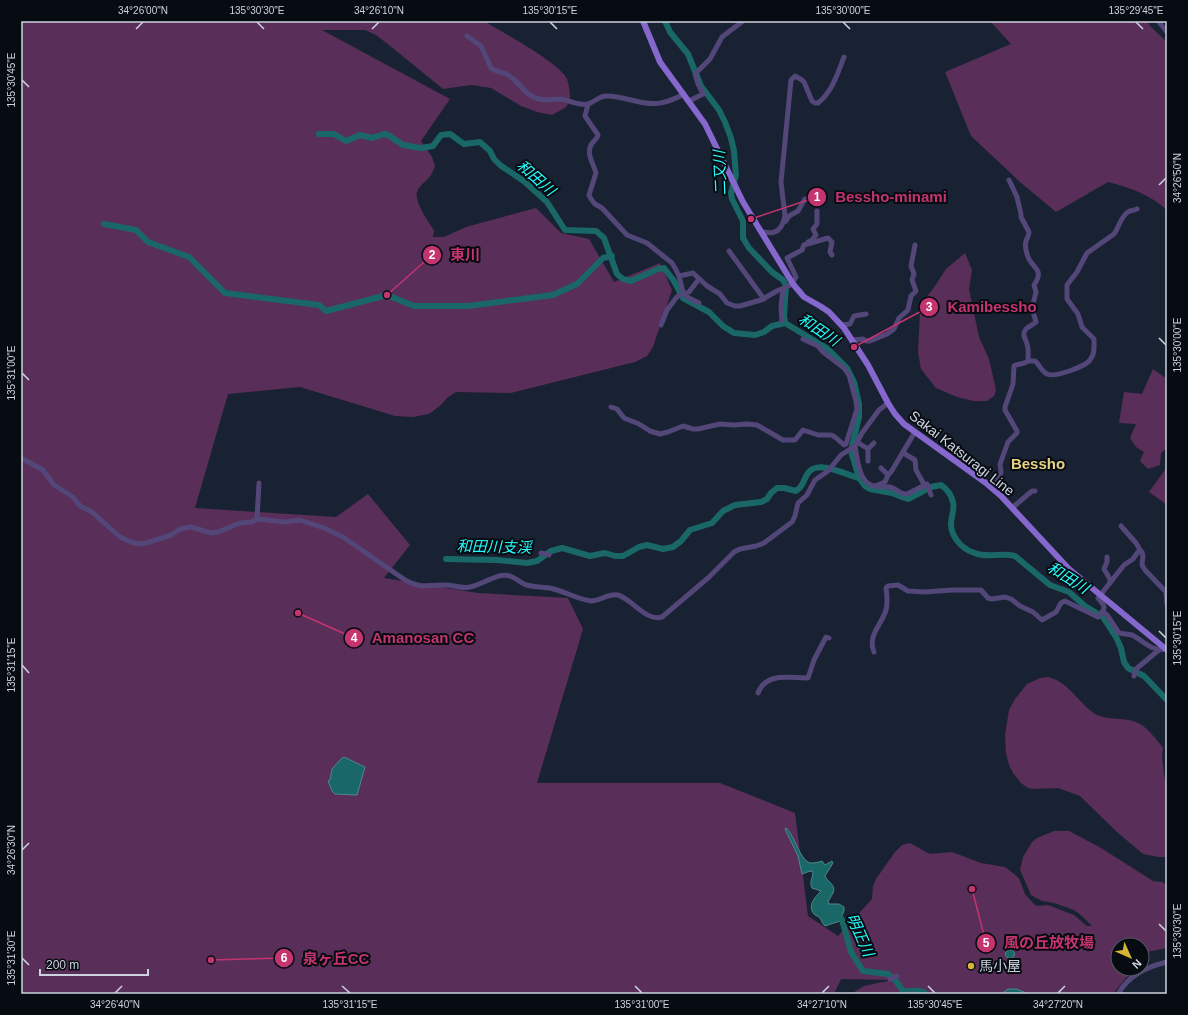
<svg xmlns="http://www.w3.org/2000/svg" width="1188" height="1015" viewBox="0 0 1188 1015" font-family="Arial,'Noto Sans JP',sans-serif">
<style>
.green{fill:#592e58}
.water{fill:#196867;stroke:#4f888b}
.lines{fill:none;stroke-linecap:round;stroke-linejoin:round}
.river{stroke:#196867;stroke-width:6}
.minor{stroke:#534678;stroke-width:5}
.major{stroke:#8567ce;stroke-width:6}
.ticks{fill:none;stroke:#cdd3de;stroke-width:1.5}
.poi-dot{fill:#d5b535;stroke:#070b12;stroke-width:1.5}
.labels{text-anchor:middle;stroke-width:4;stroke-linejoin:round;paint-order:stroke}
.street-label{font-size:14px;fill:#cdd3de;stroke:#070b12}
.poi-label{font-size:14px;fill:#cdd3de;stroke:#070b12;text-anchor:start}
.water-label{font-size:15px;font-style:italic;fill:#25fefe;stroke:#070b12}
.neighbourhood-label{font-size:15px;font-weight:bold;fill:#e7d284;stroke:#070b12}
.leader{fill:none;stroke:#c4346f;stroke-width:1.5}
.callout-dot{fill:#c4346f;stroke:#070b12;stroke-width:1.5}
.mark-label{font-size:12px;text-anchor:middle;font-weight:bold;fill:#fff}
.callout-label{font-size:15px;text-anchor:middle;font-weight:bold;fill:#c4346f;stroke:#070b12;stroke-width:4;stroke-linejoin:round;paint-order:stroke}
.neatline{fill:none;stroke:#cdd3de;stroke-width:1.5}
.ticks-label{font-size:10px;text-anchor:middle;fill:#cdd3de}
</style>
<rect width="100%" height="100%" fill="#192232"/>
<g class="green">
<path d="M 21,21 L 484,21 C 500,31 560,63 567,79 C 569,85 570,94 570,100 L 566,107 L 552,115 L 537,112 L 521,106 L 491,88 L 471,85 L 443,89 L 389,45 L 376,35 L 365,30 L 322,30 L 450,99 L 421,141 L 432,157 L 435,166 C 434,168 433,172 431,175 C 427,181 419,185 417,192 C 414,201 429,223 434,230 L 433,237 L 444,237 L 466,227 L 536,208 L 561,233 L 589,239 L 614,282 L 660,263 L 672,290 L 653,347 L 647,356 L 635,362 L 511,393 L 456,392 L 447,398 L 441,405 L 429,414 L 413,417 L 395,416 L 300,387 L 228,394 L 195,508 L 336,517 L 368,494 L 410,545 L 384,578 L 478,593 L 568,598 L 583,629 L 537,783 L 720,783 L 795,813 L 808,916 L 838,936 L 872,899 L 873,886 L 876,879 L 895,852 L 902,845 L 910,843 L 926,852 L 930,854 L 952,852 L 981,863 L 1005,867 L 1019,878 L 1025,894 L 1034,904 L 1037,906 L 1048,905 L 1074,915 L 1087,926 L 1092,926 L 1082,916 L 1074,910 L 1054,903 L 1042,901 L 1031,895 L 1020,870 L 1023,857 L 1032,842 L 1037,838 L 1054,831 L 1069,831 L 1101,848 L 1153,881 L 1162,882 L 1167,885 L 1167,948 L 1147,952 L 1142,951 L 1142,945 L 1118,945 L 1118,969 L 1136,969 L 1125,979 L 1113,994 L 851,994 L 864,986 L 892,980 L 841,979 L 834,994 L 21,994 Z"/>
<path d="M 990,21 L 1147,21 L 1150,26 L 1167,42 L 1167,210 C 1149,194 1131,188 1108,182 L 1056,212 L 1020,182 L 971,136 L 945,72 L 1011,44 Z"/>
<polygon points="965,253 972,270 969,289 979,337 989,359 996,390 994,396 987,401 973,401 957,397 936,388 921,369 918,352 920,313 923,301 933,289 946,269"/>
<polygon points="1153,369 1167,379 1167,448 1161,453 1160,465 1148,469 1140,461 1144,452 1136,447 1130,438 1136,424 1119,423 1124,392 1142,394"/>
<polygon points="1167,467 1167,505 1149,492"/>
<path d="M 1048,677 C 1067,681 1077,700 1091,711 C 1103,722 1124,716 1138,723 C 1147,727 1154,737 1160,744 L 1163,748 L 1162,756 L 1164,774 L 1167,787 L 1167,857 L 1159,857 L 1143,854 L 1117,832 L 1080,796 L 1058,788 L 1034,789 L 1028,788 L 1021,783 L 1013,773 L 1009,765 L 1006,753 L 1005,735 L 1009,710 L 1015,699 L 1027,684 L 1040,678 Z"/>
</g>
<g class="water">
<polygon points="344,757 365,767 357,795 335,794 332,791 328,781 330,780 332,769 342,758"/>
<path d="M 786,828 C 794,834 801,864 812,863 C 815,863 819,862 822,861 L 825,865 L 832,861 L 833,863 L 825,876 C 827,882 837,885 833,893 C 831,897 829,899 828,902 L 829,904 L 839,904 L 844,907 L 844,911 L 842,915 L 843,920 L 825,926 C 822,923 822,921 820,918 C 818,916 816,916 814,914 C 807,906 815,897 821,891 L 812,888 C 809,881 813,878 813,872 L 810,871 L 802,874 L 798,856 L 785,829 Z"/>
<circle cx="1010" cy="954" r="4.5"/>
<polygon points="1008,989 1017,989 1028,994 1001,994"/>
</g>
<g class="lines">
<g class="river">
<polyline points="665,21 670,32 688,54 701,86 719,110 725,122 731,138 734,151 736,175 731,193 732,199 743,221 743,238 749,248 772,272 783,280 786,285 784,316 785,323"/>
<path d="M 319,134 L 334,134 L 346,141 L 360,135 L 372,138 L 384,134 L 388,135 L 403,145 L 421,148 L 433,146 L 441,135 L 450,134 L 464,144 L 480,142 L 490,151 L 494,159 L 500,165 L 525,182 L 547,202 L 565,230 L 596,231 L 604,238 L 617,274 L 623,279 L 631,281 L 658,269 L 664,268 L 674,281 L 683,298 L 709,312 L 723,326 L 734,333 L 755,335 L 764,332 L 772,326 L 785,323 L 828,349 L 847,368 L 854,382 L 859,404 L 859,417 L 851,451 L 859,478 L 865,486 L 870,489 L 892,493 L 902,497 L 908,499 L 931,487 L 941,485 C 947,489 951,494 953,502 C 955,509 951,517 951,524 C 951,536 961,548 972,552 C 986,559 1001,552 1015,556 L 1050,585 L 1069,592 L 1085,606 L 1103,617 L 1116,637 L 1121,648 L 1124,662 L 1128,668 L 1144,676 L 1167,700"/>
<polyline points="104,224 136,230 148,242 189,257 225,293 319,305 326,311 387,295 414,306 468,306 553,295 577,284 603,258 612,256"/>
<path d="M 446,559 L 497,560 L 527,563 L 537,561 L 551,551 L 562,548 L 590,556 L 605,553 L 615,556 L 623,556 L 639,547 L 647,545 L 663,549 L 673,547 L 681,541 L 690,530 L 712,523 L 723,511 L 735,505 L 761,502 L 767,499 L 771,493 L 777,488 L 784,488 L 796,491 C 804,486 803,480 808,473 C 818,459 846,475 859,478"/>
<path d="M 837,914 L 842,920 L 851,952 L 863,971 L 888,974 L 896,981 L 903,991 C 911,992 920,988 926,994"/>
</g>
<g class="minor">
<polyline points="1158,21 1167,32"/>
<path d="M 467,36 L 481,46 L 491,68 C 496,72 503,72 508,75 C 519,81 526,97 539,99 C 546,101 553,99 560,99 C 569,100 579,106 588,104 C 595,102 600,95 607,96 C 615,96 623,98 631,100 C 653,106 664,105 684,94"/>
<polyline points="689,101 703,94 698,84 695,74 710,59 722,37 743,21"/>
<path d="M 588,104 L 585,116 L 598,135 C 597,140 593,141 591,145 C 586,154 594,165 596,173 L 589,195 L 591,199 L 595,204 L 602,208 L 627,235 L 647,243 L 672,263 L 675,268 L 679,276 L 683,292 L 687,297 L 699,303"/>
<polyline points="784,222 786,221 789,216 798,211 805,199 819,201"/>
<path d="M 760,231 C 774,236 782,231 785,216 L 781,182 L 791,80 L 795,76 L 802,80 L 804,82 L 812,101 L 815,103 L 818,103 C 832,92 838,73 844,57"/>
<polyline points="808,242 812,240 816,235 813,229 817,224 817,211"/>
<polyline points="729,251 764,299"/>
<polyline points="679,276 693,273 707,286 720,294 727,303 735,306 740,306 761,300 777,291 793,284"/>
<polyline points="792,283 796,277 787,258 802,250 804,245 828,238 832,242 830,252 832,255"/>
<polyline points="782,321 781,306 783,289"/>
<polyline points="661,325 667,310 676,298 678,296 689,292 699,279"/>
<polyline points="841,325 850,324 854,316 866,314"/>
<polyline points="852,340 863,339 866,341 870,341 887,334 894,329 899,318 908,310 911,296 916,291 912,280 914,274 911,266 915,245"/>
<path d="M 1028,361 L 1035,361 C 1039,364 1042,372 1047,374 C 1055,378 1086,366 1090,360 C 1095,354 1094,347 1094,339 L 1082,327 L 1078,314 L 1067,299 L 1067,285 L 1077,272 L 1087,253 L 1114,234 C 1119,228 1120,217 1128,212 C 1130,210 1134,211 1137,209"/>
<polyline points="611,407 617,409 624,418 639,424 650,431 660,434 668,432 683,426 693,429 698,429 720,424 734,425 747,424 757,425 783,440 795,440 803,430 818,435 831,435 835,437 844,445 846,444 857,409 856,401 849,375 844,368 823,352 818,346 803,339"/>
<polyline points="857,442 868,449"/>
<path d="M 855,446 C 857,457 859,481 871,485 C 877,488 884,486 890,487 C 896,488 900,495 907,494 L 927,484 L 931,495"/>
<polyline points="903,452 905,454 915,460 916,470 925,486"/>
<path d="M 21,458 L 43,470 L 54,485 L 73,497 L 80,506 L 92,512 L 120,537 L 131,542 L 138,544 L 146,543 L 171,535 L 180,529 L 191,527 L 211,533 L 218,532 L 240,523 L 252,522 L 257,519 L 285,522 L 300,520 L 324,528 L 343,537 L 405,580 C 424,590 427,584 446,585 C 454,585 461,589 470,587 C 483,585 497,572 510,576 C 516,578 521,583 526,585 C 534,587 543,587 550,588 C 564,591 577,599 591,601 C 601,601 608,593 618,595 C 632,599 646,622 662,617 L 708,578 L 734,552 L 740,549 L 756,546 L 764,543 L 792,522 L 795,516 L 798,503 L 807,495 L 815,480 L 828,471 L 841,455 L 855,446 L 862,433 L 879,410 L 888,403"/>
<polyline points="868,461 868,449 874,443"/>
<polyline points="881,468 888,475 891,472 915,432"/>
<polyline points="875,486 885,482 888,475"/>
<path d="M 989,486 L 1000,475 L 1001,472 L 1000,464 L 1008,442 L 1017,433 L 1017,431 L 1005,410 L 1005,407 L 1013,384 L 1014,366 C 1018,363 1024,365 1028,361 C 1028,356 1029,349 1027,344 C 1026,339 1021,335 1026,329 C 1029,326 1033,325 1036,322 L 1032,308 L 1036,292 L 1034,285 C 1046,268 1030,268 1027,254 C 1026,251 1025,245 1026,241 C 1027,238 1029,236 1029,232 L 1021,217 L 1021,214 L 1017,197 L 1009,180"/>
<polyline points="1012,508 1032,491 1035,491"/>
<polyline points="257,519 259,483"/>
<polyline points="1121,526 1136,543 1143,555 1142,565 1145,570 1166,592 1167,604"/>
<polyline points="541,553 549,555"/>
<polyline points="1107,557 1107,562 1104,569 1110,579 1110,583"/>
<path d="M 1103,612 L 1107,615 L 1119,633 C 1123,634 1128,634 1132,635 C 1144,641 1150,651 1165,649"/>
<path d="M 874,652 C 867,636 882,624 886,610 C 888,603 887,595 886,588 L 888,586 L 898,585 L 908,591 L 925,592 L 952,590 L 981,590 L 988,598 L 992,599 L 1005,597 L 1011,599 L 1020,606 L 1033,612 L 1042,620 L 1056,612 L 1061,603 L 1065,601 L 1098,617 C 1106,608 1106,607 1098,598 L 1124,565 L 1133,559 L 1138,552 L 1142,552"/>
<polyline points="1134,676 1136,669 1160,649"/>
<path d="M 758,693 C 766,672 789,678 808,678 L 814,660 L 826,637 L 829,638"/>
<polyline points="890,979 897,976"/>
<path d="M 1118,994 C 1129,975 1146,967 1167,962"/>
</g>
<polyline class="major" points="643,21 660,62 705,124 743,202 793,284 804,297 820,306 829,312 844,328 868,365 888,403 895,414 904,424 986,483 1001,496 1069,569 1167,650"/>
</g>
<path class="ticks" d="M 257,22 L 264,29M 550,22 L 557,29M 843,22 L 850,29M 1136,22 L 1143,29M 136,29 L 143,22M 372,29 L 379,22M 22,80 L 29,87M 1159,185 L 1166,178M 1159,338 L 1166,345M 22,373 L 29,380M 1159,631 L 1166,638M 22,665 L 29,673M 22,850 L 29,843M 1159,924 L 1166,931M 22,958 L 29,965M 342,986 L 350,993M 635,986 L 642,993M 928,986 L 935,993M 115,993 L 122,986M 822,993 L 829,986M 1058,993 L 1065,986"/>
<circle class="poi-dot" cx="971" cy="966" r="4"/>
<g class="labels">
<g class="street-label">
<text transform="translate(962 453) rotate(38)" y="5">Sakai Katsuragi Line</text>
</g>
<g class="poi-label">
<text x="979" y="971">馬小屋</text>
</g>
<g class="water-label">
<text transform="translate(720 173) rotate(-92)" y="5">二又川</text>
<text transform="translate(536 178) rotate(41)" y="5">和田川</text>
<text transform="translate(819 330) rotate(34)" y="5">和田川</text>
<text transform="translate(494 547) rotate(1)" y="5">和田川支渓</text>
<text transform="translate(1068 578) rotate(32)" y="5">和田川</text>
<text transform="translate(860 935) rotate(66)" y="5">明正川</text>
</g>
<g class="neighbourhood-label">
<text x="1038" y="469">Bessho</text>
</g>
</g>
<path class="leader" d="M751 219L817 197M387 295L432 255M854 347L929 307M298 613L354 638M972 889L986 943M211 960L284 958"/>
<g class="callout-dot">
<circle cx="751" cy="219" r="4"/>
<circle cx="387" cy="295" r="4"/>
<circle cx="854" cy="347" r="4"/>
<circle cx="298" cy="613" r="4"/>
<circle cx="972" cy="889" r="4"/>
<circle cx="211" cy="960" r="4"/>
<circle cx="817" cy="197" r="10"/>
<circle cx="432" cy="255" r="10"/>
<circle cx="929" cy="307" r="10"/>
<circle cx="354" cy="638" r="10"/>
<circle cx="986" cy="943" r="10"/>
<circle cx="284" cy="958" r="10"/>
</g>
<g class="mark-label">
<text x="817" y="201">1</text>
<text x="432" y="259">2</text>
<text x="929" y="311">3</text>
<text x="354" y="642">4</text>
<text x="986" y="947">5</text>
<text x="284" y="962">6</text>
</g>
<g class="callout-label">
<text x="891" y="202">Bessho-minami</text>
<text x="465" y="260">東川</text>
<text x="992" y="312">Kamibessho</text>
<text x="423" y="643">Amanosan CC</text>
<text x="1049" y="948">風の丘放牧場</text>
<text x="336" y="964">泉ヶ丘CC</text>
</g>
<rect width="1188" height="1015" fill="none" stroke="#070b12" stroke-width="44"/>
<g transform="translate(1130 957) rotate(135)"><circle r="19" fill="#070b12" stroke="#565b64"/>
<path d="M0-3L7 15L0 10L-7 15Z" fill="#d5b535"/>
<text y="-6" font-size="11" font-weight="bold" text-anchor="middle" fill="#cdd3de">N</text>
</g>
<path d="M40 969v6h108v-6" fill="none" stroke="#cdd3de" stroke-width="2"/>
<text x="46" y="969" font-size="12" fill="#cdd3de" stroke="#070b12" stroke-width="3" paint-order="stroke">200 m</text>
<rect x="22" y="22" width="1144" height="971" class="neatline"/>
<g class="ticks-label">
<text x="143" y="14">34°26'00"N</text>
<text x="257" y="14">135°30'30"E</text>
<text x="379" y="14">34°26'10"N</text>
<text x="550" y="14">135°30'15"E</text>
<text x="843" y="14">135°30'00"E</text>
<text x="1136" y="14">135°29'45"E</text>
<text transform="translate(11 80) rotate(-90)" y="4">135°30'45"E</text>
<text transform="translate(1177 178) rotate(-90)" y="4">34°26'50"N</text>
<text transform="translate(1177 345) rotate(-90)" y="4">135°30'00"E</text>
<text transform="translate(11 373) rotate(-90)" y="4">135°31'00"E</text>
<text transform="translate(1177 638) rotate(-90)" y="4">135°30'15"E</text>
<text transform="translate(11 665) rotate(-90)" y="4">135°31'15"E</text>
<text transform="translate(11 850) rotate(-90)" y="4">34°26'30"N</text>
<text transform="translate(1177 931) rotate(-90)" y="4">135°30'30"E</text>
<text transform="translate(11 958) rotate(-90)" y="4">135°31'30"E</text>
<text x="115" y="1008">34°26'40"N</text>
<text x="350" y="1008">135°31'15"E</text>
<text x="642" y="1008">135°31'00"E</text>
<text x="822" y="1008">34°27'10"N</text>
<text x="935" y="1008">135°30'45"E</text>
<text x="1058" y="1008">34°27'20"N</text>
</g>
</svg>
